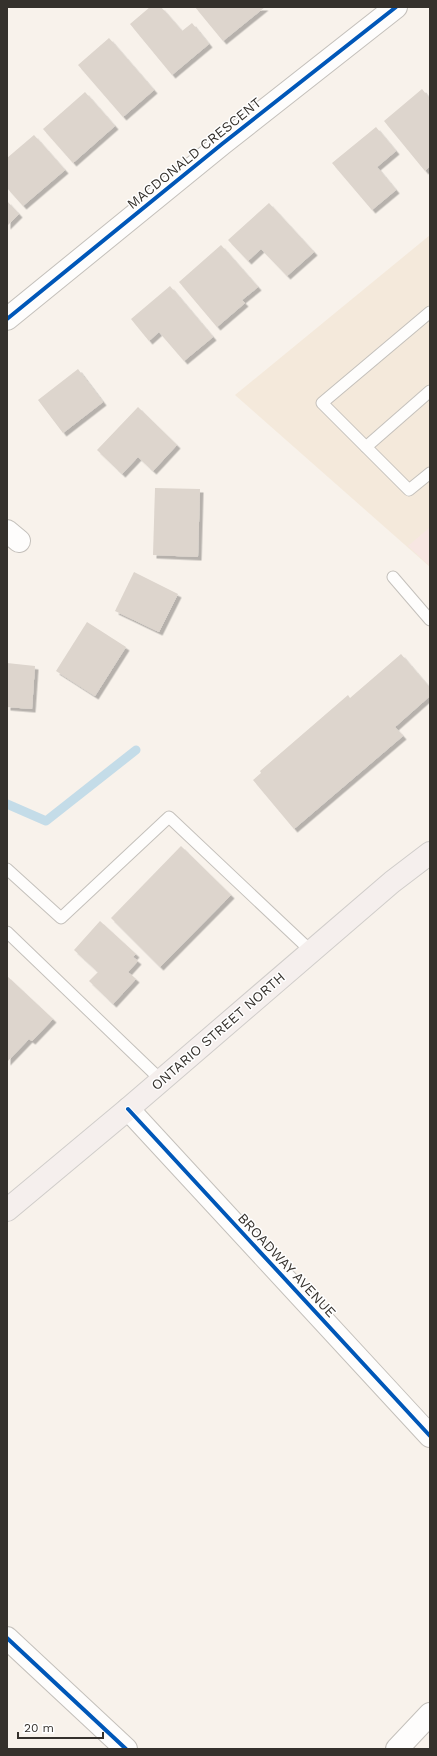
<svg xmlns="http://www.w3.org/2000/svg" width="437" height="1756" viewBox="0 0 437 1756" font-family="'Work Sans',sans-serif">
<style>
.built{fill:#f4e9db}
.education{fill:#f7e6e2}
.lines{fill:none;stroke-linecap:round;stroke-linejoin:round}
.stream{stroke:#c4dce8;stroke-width:9}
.building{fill:#ddd5cd;filter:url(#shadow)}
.service-casing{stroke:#c4c0bb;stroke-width:13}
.minor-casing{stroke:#c4c0bb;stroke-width:24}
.tertiary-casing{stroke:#c4c0bb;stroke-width:24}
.primary-casing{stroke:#d0cdca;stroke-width:24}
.service{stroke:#fefdfc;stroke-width:11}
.minor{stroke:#fefdfc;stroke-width:22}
.tertiary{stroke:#fefdfc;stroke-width:22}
.primary{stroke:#f5efed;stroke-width:22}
.cycleway-casing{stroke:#fff;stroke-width:6}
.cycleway{stroke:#0057b8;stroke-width:4}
.labels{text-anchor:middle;stroke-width:3;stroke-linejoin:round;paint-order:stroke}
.street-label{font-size:14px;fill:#35312c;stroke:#fff}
</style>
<defs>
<filter id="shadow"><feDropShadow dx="3.5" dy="3.5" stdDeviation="0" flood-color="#0004"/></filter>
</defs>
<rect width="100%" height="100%" fill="#f8f2eb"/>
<polygon class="built" points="430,235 430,567 235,395"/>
<polygon class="education" points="430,527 430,566 408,546"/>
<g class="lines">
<polyline class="stream" points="7,804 46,821 136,750"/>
</g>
<g class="building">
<polygon points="150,7 161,7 182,31 192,23 209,44 172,75 130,24"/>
<polygon points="195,7 265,7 223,41"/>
<polygon points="109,38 154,90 123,117 78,65"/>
<polygon points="422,89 430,99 430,166 425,171 384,121"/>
<polygon points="85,92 115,126 73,163 43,129"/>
<polygon points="376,127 396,151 377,167 396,190 372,210 332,163"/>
<polygon points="34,135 65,170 23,206 7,188 7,158"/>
<polygon points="7,201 19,214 7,226"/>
<polygon points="269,203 314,252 287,276 261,249 248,261 228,240"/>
<polygon points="221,245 258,287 242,300 245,303 217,327 179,282"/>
<polygon points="170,286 213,337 184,361 159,332 149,341 131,319"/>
<polygon points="78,369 103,402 63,433 38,400"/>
<polygon points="138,407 177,445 153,471 138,457 122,474 97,450"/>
<polygon points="155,488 200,489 198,557 153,555"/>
<polygon points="134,572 178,594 159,632 115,611"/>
<polygon points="87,622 126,647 95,696 56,671"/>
<polygon points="401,654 430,688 430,696 395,727 403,736 294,829 253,780 261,773 260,771 348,695 350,698"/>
<polygon points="7,663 35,666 32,709 7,707"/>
<polygon points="181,846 231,895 160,967 111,918"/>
<polygon points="100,921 136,954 133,957 138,961 128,972 136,979 113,1004 89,981 98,972 74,950"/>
<polygon points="7,976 53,1019 32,1041 29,1039 7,1062"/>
</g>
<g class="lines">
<g class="service-casing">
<g id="service">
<polyline points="430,312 322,403 409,490 430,473"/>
<polyline points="366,447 430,391"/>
<polyline points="393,577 430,620"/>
<polyline points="7,869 61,918 169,817 311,951"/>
<polyline points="7,932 161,1080"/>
</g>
</g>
<g class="minor-casing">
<g id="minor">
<polyline points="7,319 222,144 396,7"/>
<polyline points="7,531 19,541"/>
<polyline points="128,1109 430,1436"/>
<polyline points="397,1749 430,1714"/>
</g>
</g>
<g class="tertiary-casing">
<polyline id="tertiary" points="7,1638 126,1749"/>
</g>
<g class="primary-casing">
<polyline id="primary" points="7,1210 128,1109 392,882 430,853"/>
</g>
<use href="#service" class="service"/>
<use href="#minor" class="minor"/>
<use href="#tertiary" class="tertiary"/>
<use href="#primary" class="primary"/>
<g class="cycleway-casing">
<g id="cycleway">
<polyline points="7,319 222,144 396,7"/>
<polyline points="128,1109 430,1436"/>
<polyline points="7,1638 126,1749"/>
</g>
</g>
<use href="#cycleway" class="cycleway"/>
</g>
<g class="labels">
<g class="street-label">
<text transform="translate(194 153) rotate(-39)" y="5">MACDONALD CRESCENT</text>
<text transform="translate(218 1031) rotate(-41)" y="5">ONTARIO STREET NORTH</text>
<text transform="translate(287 1265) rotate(47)" y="5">BROADWAY AVENUE</text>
</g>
</g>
<rect width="437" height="1756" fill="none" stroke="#35312c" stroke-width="16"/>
<path d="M18 1732v6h85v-6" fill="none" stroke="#35312c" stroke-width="2"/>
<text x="24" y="1732" font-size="12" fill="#35312c" stroke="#ffffff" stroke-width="3" paint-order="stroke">20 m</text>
</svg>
